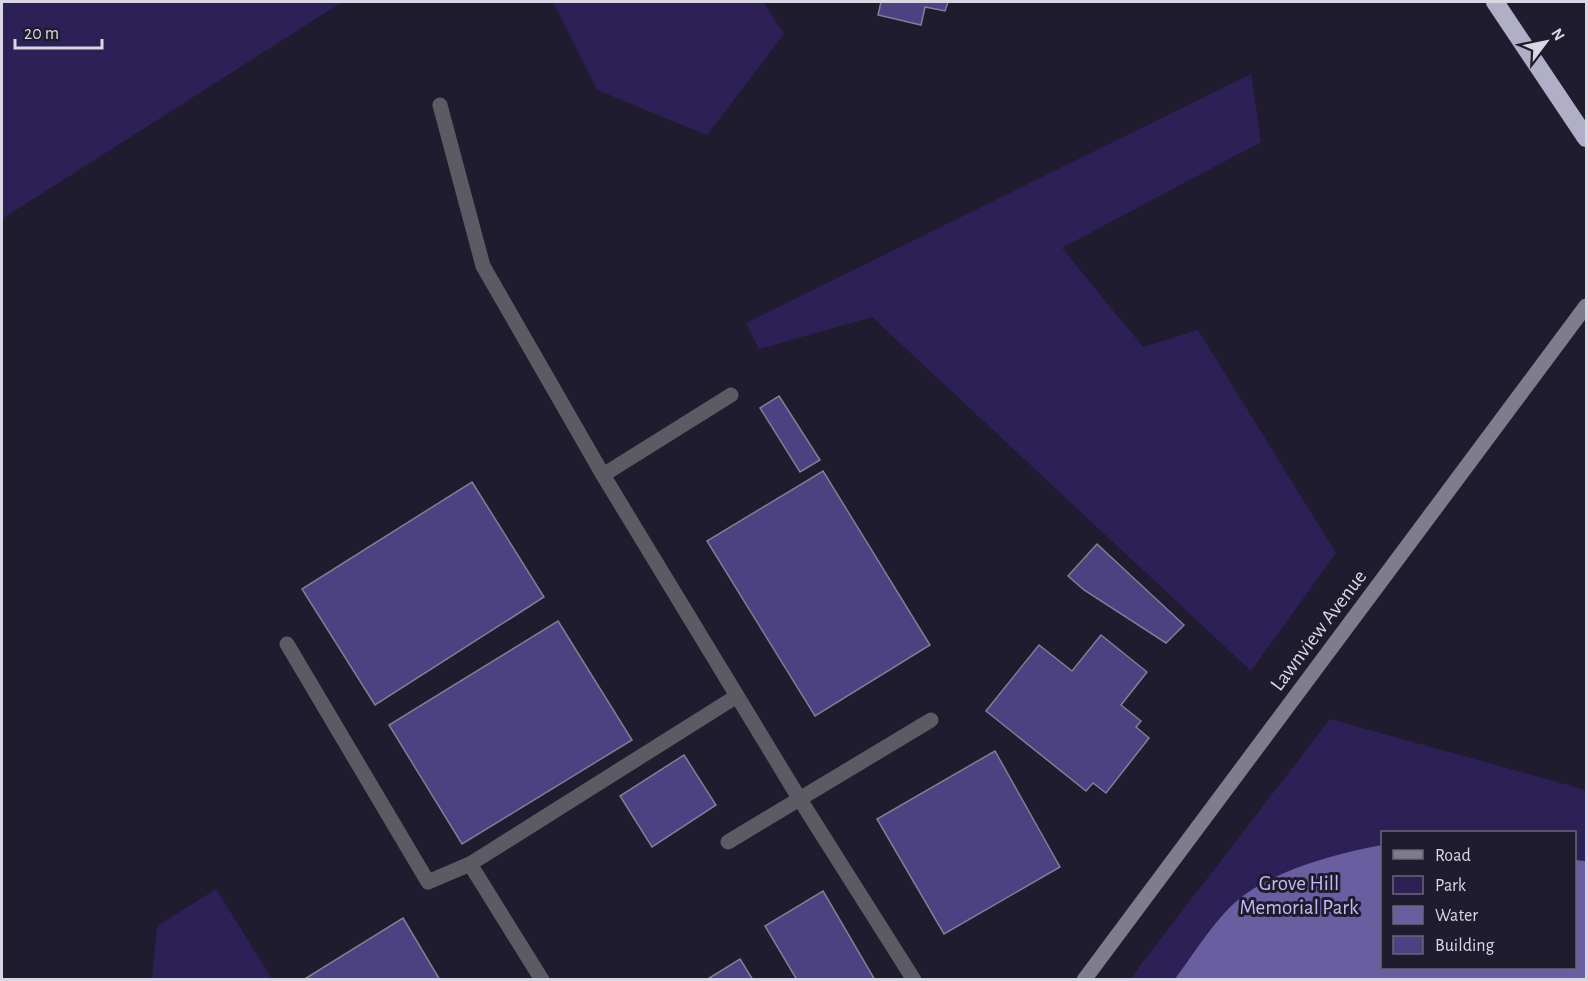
<svg xmlns="http://www.w3.org/2000/svg" width="1588" height="981" viewBox="0 0 1588 981" font-family="'Alegreya Sans',sans-serif">
<style>
.green{fill:#2c2057;fill-rule:evenodd}
.water{fill:#685ea0}
.building{fill:#4c4281;stroke:#807f95;stroke-width:1.5}
.lines{fill:none;stroke-linecap:round;stroke-linejoin:round}
.lane{stroke:#5b5b64;stroke-width:15}
.secondary{stroke:#7e7d8c;stroke-width:15}
.highway{stroke:#b1afc7;stroke-width:18}
.labels{text-anchor:middle;stroke-width:6;stroke-linejoin:round;paint-order:stroke}
.street-label{font-size:21px;fill:#d8d8e4;stroke:#1e1c2e}
.park-label{font-size:21px;fill:#c0bbf3;stroke:#1e1c2e}
</style>
<rect width="100%" height="100%" fill="#1e1c2e"/>
<g class="green">
<polygon points="2,2 342,2 2,219"/>
<polygon points="553,2 763,2 784,34 707,135 597,90"/>
<polygon points="1251,74 1261,142 1062,248 1143,347 1198,330 1336,553 1251,671 872,317 759,349 746,323"/>
<path d="M 1330,719 L 1586,790 L 1586,979 L 1129,980 ZM 1382,832 L 1574,832 L 1574,968 L 1382,968 Z"/>
<polygon points="216,889 272,979 152,979 157,926"/>
</g>
<path class="water" d="M 1382,845 L 1382,968 L 1574,968 L 1575,860 L 1586,861 L 1586,979 L 1175,979 C 1193,955 1215,919 1238,900 C 1274,870 1337,853 1382,845 Z"/>
<g class="building">
<polygon points="881,2 948,2 945,11 925,7 921,25 878,15"/>
<polygon points="779,396 820,460 800,472 760,408"/>
<polygon points="823,471 930,645 815,716 707,541"/>
<polygon points="472,482 544,597 375,705 302,589"/>
<polygon points="1097,544 1184,625 1166,643 1084,590 1068,576"/>
<polygon points="558,621 632,740 462,844 389,725"/>
<polygon points="1101,635 1147,672 1121,705 1141,721 1136,727 1149,738 1106,793 1093,783 1086,791 986,711 1039,645 1072,671"/>
<polygon points="995,751 1060,867 944,934 877,819"/>
<polygon points="684,755 716,805 652,847 620,796"/>
<polygon points="823,891 875,980 797,980 765,926"/>
<polygon points="403,918 440,980 303,980"/>
<polygon points="740,959 753,980 706,980"/>
</g>
<g class="lines">
<g class="lane">
<polyline points="440,105 483,266 603,475 799,798 914,980"/>
<polyline points="603,475 731,395"/>
<polyline points="287,644 428,882 470,864"/>
<polyline points="728,842 931,720"/>
<polyline points="542,980 470,864 737,696"/>
</g>
<polyline class="secondary" points="1084,980 1586,306"/>
<polyline class="highway" points="1495,2 1586,138"/>
</g>
<g class="labels">
<g class="street-label">
<text transform="translate(1318 630) rotate(-53)" y="7">Lawnview Avenue</text>
</g>
<g class="park-label">
<text x="1299" y="890">Grove Hill<tspan x="1299" dy="24">Memorial Park</tspan></text>
</g>
</g>
<rect width="1588" height="981" fill="none" stroke="#d8d8e4" stroke-width="6"/>
<rect x="1381" y="831" width="195" height="138" fill="#1e1c2e" stroke="#686777" stroke-width="1.5"/>
<rect x="1393" y="850" width="30" height="9" fill="#7e7d8c" stroke="#686777" stroke-width="1.5"/>
<text x="1435" y="861" font-size="18" fill="#d8d8e4">Road</text>
<rect x="1393" y="876" width="30" height="18" fill="#2c2057" stroke="#686777" stroke-width="1.5"/>
<text x="1435" y="891" font-size="18" fill="#d8d8e4">Park</text>
<rect x="1393" y="906" width="30" height="18" fill="#685ea0" stroke="#686777" stroke-width="1.5"/>
<text x="1435" y="921" font-size="18" fill="#d8d8e4">Water</text>
<rect x="1393" y="936" width="30" height="18" fill="#4c4281" stroke="#686777" stroke-width="1.5"/>
<text x="1435" y="951" font-size="18" fill="#d8d8e4">Building</text>
<g transform="translate(1546 42) rotate(58)" stroke="#1e1c2e" stroke-width="4.5" paint-order="stroke">
<path d="M0-4.5L10 22L0 15L-10 22Z" fill="#d8d8e4"/>
<text y="-9" font-size="16" font-weight="bold" text-anchor="middle" fill="#d8d8e4">N</text>
</g>
<path d="M15 39v9h87v-9" fill="none" stroke="#d8d8e4" stroke-width="3"/>
<text x="24" y="39" font-size="18" fill="#d8d8e4" stroke="#1e1c2e" stroke-width="4.5" paint-order="stroke">20 m</text>
</svg>
